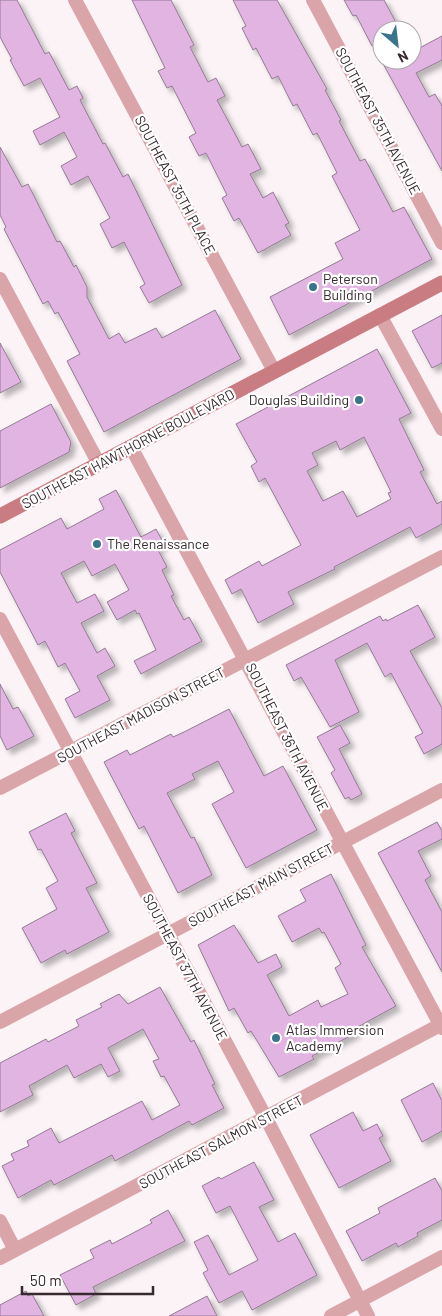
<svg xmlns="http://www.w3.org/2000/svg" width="442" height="1316" viewBox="0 0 442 1316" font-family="Barlow,sans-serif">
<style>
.building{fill:#e1b4e1;stroke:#937a93;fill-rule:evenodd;filter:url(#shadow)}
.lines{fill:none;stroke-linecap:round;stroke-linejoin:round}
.street{stroke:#daa5a8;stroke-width:14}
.secondary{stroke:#c97d82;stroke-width:15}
.poi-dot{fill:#3a738c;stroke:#fff;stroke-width:2}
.labels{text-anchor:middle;stroke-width:4.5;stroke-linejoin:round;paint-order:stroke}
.street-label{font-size:14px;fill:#37292f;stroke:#fff}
.poi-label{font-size:14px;fill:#37292f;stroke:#fff;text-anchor:start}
</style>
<defs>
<filter id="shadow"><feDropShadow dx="4.5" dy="4.5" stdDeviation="2.5" flood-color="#0004"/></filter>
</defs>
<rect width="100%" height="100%" fill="#fbf3f6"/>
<g class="building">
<polygon points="0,0 17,0 45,54 49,52 69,90 77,86 83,98 80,100 103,144 105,143 123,177 128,174 182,285 149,303 140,287 145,284 124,242 112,248 100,224 110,218 88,176 71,185 61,166 77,157 64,132 40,145 33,131 60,117 40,78 24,86 10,60 12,59 0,37"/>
<polygon points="132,0 171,0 194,45 190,47 208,82 216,78 225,96 217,100 242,147 248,144 261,169 250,174 263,198 273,192 289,223 285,225 291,235 258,253 239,218 234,221 222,198 227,195 206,153 199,156 189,137 196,133 172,86 167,88 158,71 165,68"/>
<polygon points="233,0 277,0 327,89 325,90 341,120 339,121 360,161 365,159 393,212 404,207 432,259 289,335 270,297 343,259 335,243 360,230 332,176 337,173 317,133 313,135 297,104 293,106 278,76 272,79 256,48 253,50 242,28 246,26"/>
<polygon points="344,0 384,0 400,30 382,30 382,40 372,46 356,15 353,16"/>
<polygon points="442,36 442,60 416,73 429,97 435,94 442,106 442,171 381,60 412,60 412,52"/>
<polygon points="0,147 22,187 28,184 57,242 60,241 74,267 76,265 87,287 87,297 109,339 119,333 125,343 156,328 162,338 215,310 241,359 104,432 67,361 80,354 58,312 55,314 48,301 43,304 4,229 6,227 0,215"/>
<polygon points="442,315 442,363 432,368 412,331"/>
<polygon points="0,343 21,382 0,393"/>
<path d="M 377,349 L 411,413 L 399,419 L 424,470 L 420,472 L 437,504 L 442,501 L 442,524 L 416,538 L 410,527 L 334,567 L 335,569 L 288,592 L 294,604 L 258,623 L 241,589 L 232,594 L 225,580 L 259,561 L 262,566 L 301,545 L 265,478 L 259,482 L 251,466 L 257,462 L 236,424 ZM 364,437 L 391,492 L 388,493 L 391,499 L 357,517 L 343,491 L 323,501 L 307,471 L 318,465 L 312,453 L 336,441 L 340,450 Z"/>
<polygon points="51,404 71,442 69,452 0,488 0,431"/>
<polygon points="116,490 141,537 156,529 164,544 157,548 167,567 162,570 174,595 171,596 184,620 189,617 202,641 141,674 134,661 156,650 139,613 137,614 135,610 117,620 107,602 129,590 115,564 92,576 84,561 61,573 77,603 95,594 104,611 81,623 97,653 105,648 115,666 97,676 110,700 75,718 65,699 80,691 65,663 58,667 45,641 38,645 0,572 0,550 61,518 67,529 104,509 99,499"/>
<polygon points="418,605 435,637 410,651 442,708 442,744 424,754 415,737 423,733 391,673 385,677 367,643 335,660 359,712 330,727 301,677 294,681 286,665 380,616 383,621 386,619 387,621"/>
<polygon points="0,684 13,709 18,707 34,736 7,750 0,736"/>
<polygon points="229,709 264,776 283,766 317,830 246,868 212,804 234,792 218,761 192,774 195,779 167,793 191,838 194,837 212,875 178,893 144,826 139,829 104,762 127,750 130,755 171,734 173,737 184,732"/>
<polygon points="340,725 350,743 339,749 362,794 351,800 349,797 345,799 331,773 335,770 317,737"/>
<polygon points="66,813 75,831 71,833 97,883 86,888 109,932 67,954 65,950 41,963 22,928 57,909 46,888 58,881 41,849 38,850 29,832"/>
<polygon points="437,822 442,831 442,839 418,851 431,876 425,880 442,912 442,972 378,853"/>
<polygon points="331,874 366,945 362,947 396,1006 354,1029 356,1033 312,1056 314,1059 279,1077 251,1031 248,1033 234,1008 229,1011 198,945 234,925 258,963 276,954 282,967 267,975 289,1016 318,1000 321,1007 348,994 335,968 341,964 324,932 322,933 319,928 292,942 278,916 306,901 300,890"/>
<polygon points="160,987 191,1042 194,1040 215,1084 212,1085 224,1108 192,1125 189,1121 115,1161 112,1155 54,1185 51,1180 18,1198 2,1166 14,1160 11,1154 29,1146 27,1141 51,1128 59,1143 142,1101 152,1120 180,1105 164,1076 161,1077 153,1061 159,1059 143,1029 108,1048 120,1071 108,1077 101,1064 74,1078 67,1065 29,1086 33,1095 0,1112 0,1063 46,1039 48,1042 79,1026 76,1020 102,1007 100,1004 119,994 128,1004"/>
<polygon points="433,1083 442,1101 442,1131 422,1142 401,1100"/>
<polygon points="353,1112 363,1131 377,1124 383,1136 379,1138 391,1161 339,1188 310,1135"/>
<polygon points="254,1162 274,1200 259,1207 278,1242 295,1233 317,1275 252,1310 242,1291 219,1303 203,1273 208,1270 194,1242 208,1235 229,1275 258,1260 230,1206 216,1213 202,1186 219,1177 221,1179"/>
<polygon points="435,1178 442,1191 442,1220 417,1233 418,1236 398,1247 396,1243 362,1261 346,1231 380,1213 378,1208"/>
<polygon points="168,1210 185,1241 93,1287 96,1294 76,1305 60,1275 94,1258 90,1250 110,1240 112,1244 152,1223 150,1220"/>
<polygon points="26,1291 28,1296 32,1294 44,1316 0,1316 0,1305"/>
<polygon points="207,1296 217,1316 169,1316"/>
</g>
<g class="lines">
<g class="street">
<polyline points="75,0 274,371"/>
<polyline points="313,0 442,243"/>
<polyline points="0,279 99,464"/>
<polyline points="380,315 442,429"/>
<polyline points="131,447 442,1028"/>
<polyline points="0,619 266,1118 368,1316"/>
<polyline points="0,788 442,557"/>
<polyline points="0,1022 442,790"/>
<polyline points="0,1221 15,1250"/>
<polyline points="0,1258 442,1024"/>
<polyline points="331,1316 442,1257"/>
</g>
<polyline class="secondary" points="0,516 442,283"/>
</g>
<g class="poi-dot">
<circle cx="313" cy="287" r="5"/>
<circle cx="359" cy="400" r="5"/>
<circle cx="97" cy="544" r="5"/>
<circle cx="276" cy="1038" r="5"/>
</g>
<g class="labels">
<g class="street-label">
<text transform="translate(378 121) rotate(62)" y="5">SOUTHEAST 35TH AVENUE</text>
<text transform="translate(175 185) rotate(62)" y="5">SOUTHEAST 35TH PLACE</text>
<text transform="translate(128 449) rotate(-28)" y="5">SOUTHEAST HAWTHORNE BOULEVARD</text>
<text transform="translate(141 715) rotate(-28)" y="5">SOUTHEAST MADISON STREET</text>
<text transform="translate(287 737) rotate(63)" y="5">SOUTHEAST 36TH AVENUE</text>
<text transform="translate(261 885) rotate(-28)" y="5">SOUTHEAST MAIN STREET</text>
<text transform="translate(185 967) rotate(62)" y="5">SOUTHEAST 37TH AVENUE</text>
<text transform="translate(221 1142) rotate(-28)" y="5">SOUTHEAST SALMON STREET</text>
</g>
<g class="poi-label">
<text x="323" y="284">Peterson<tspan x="323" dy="16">Building</tspan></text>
<text x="349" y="405" text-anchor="end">Douglas Building</text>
<text x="107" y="549">The Renaissance</text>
<text x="286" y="1035">Atlas Immersion<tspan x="286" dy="16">Academy</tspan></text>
</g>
</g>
<g transform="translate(397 45) rotate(152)"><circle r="24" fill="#ffffff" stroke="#afa9ac"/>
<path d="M0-4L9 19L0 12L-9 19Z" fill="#3a738c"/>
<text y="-8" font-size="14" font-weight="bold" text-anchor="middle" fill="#37292f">N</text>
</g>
<path d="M22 1286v8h131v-8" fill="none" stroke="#37292f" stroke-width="2.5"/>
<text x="30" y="1286" font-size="15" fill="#37292f" stroke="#ffffff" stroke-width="4" paint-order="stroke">50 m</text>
</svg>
